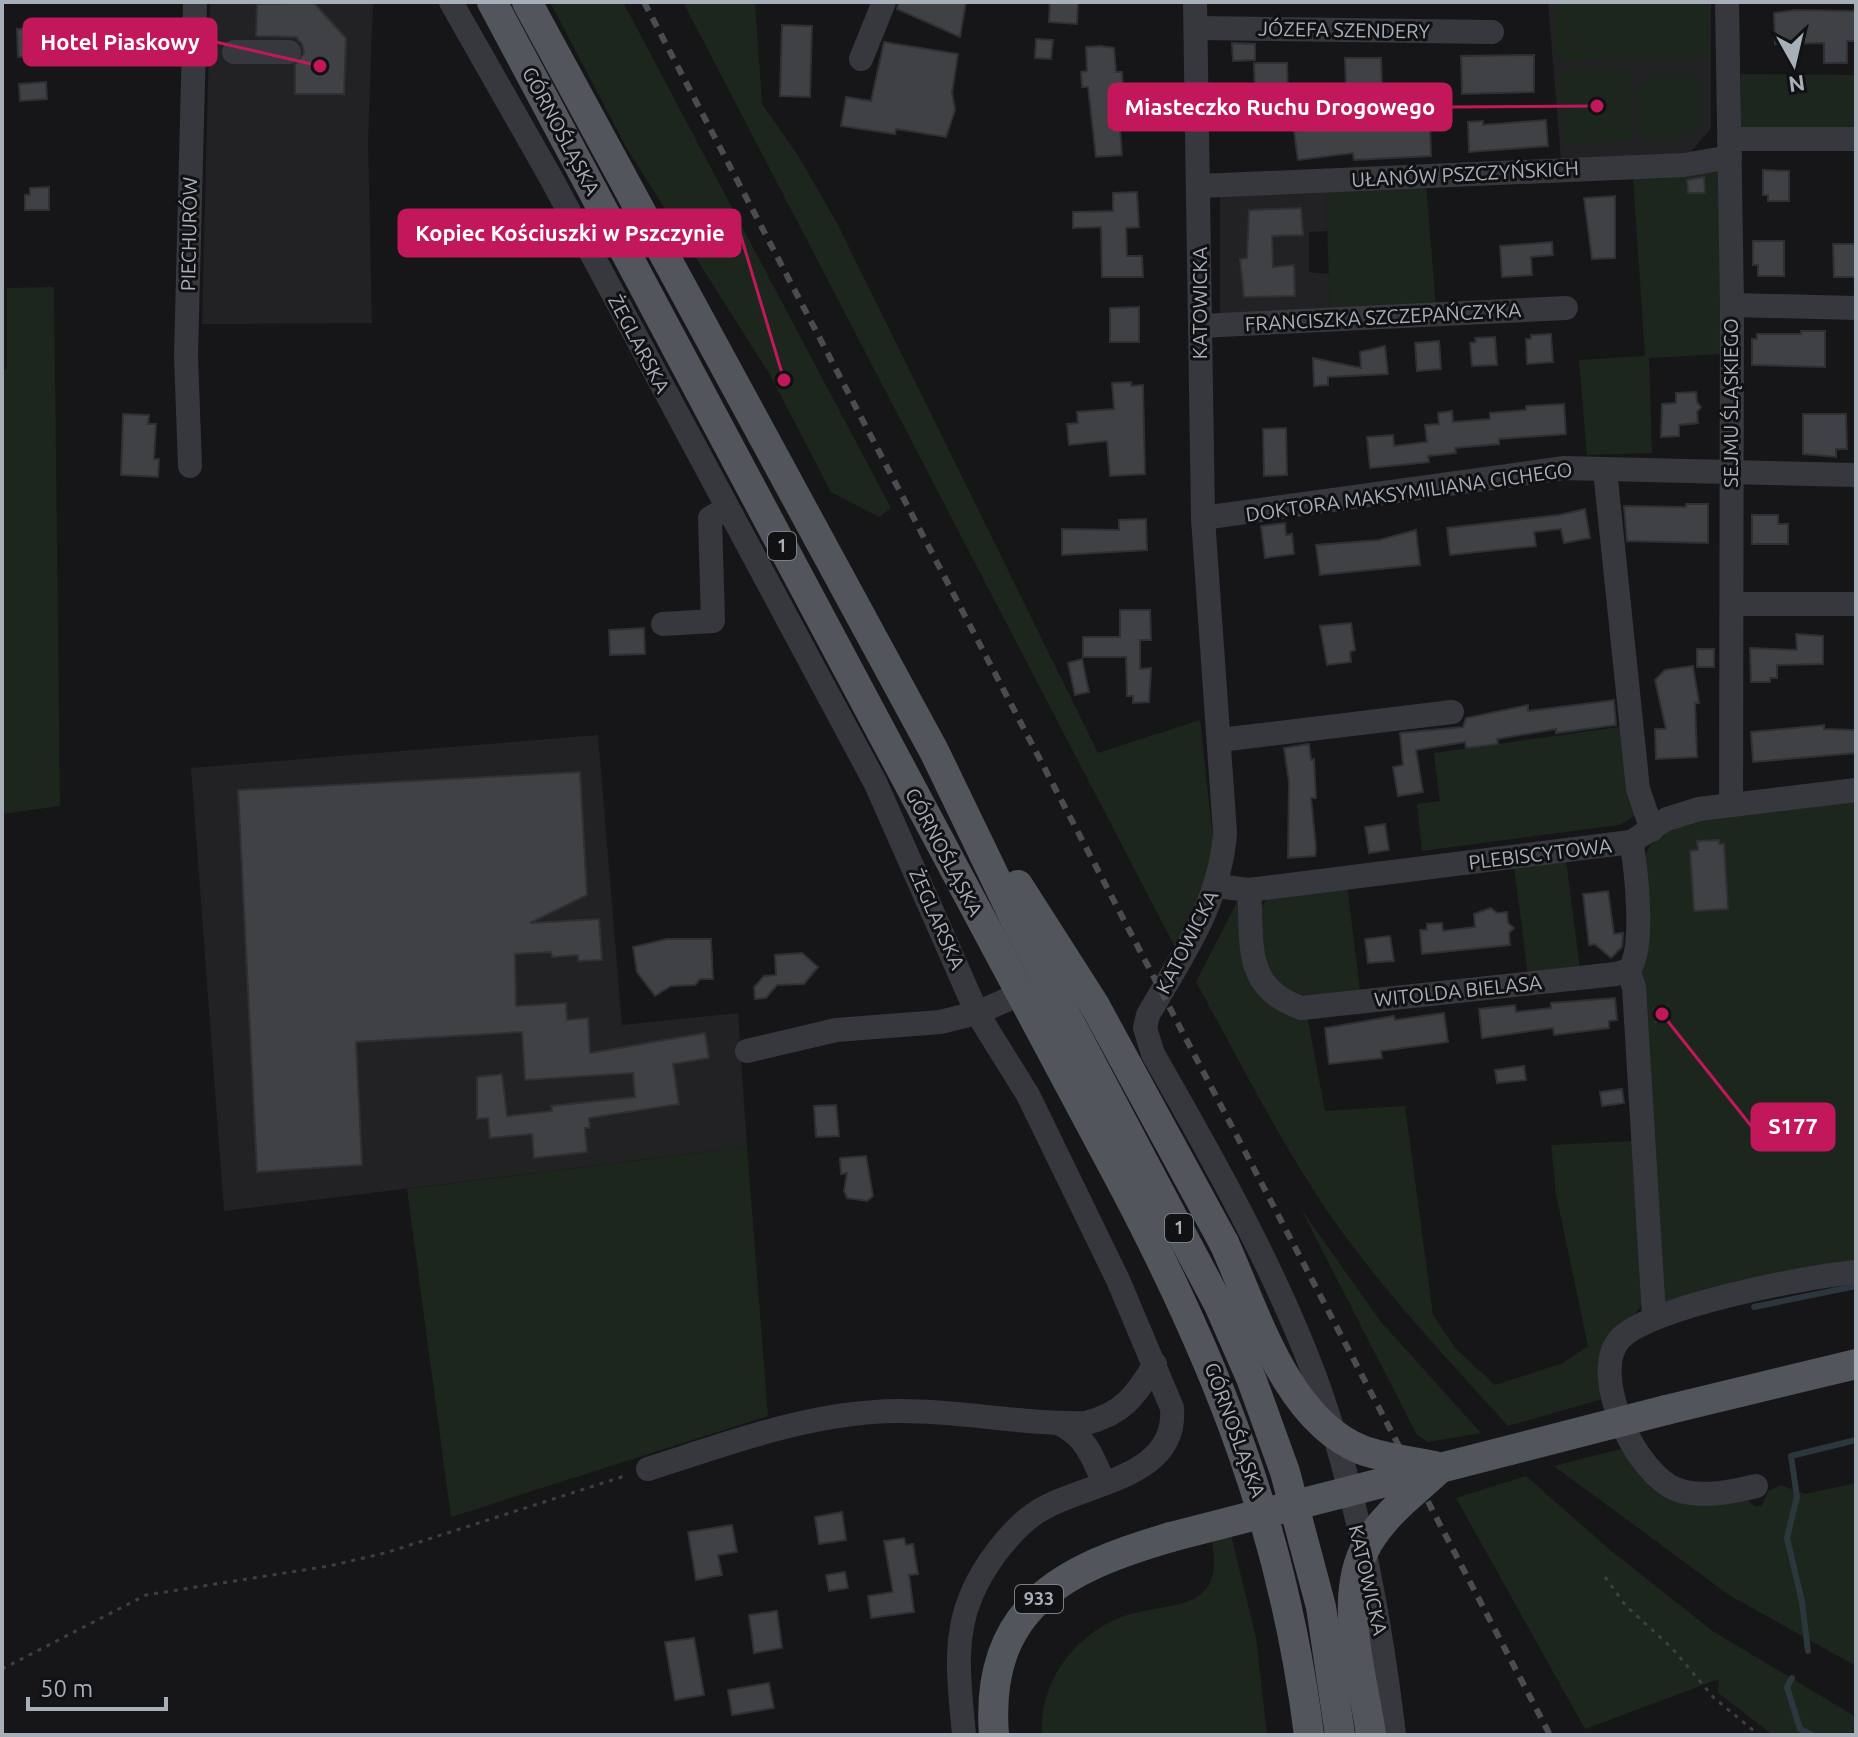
<svg xmlns="http://www.w3.org/2000/svg" width="1858" height="1737" viewBox="0 0 1858 1737" font-family="Ubuntu,sans-serif">
<style>
.built{fill:#222225}
.green{fill:#1d261d}
.lines{fill:none;stroke-linecap:round;stroke-linejoin:round}
.stream{stroke:#2b373d;stroke-width:6}
.building{fill:#404145;stroke:#2f3034;stroke-width:2}
.path{stroke:#3c3f44;stroke-width:3;stroke-dasharray:4 6;stroke-linecap:butt}
.minor{stroke:#36383d;stroke-width:24}
.major{stroke:#52565c;stroke-width:30}
.rail{stroke:#494d52;stroke-width:6;stroke-dasharray:10 8;stroke-linecap:butt}
.major-bridge{stroke:#52565c;stroke-width:30}
.labels{text-anchor:middle;stroke-width:6;stroke-linejoin:round;paint-order:stroke}
.shield{fill:#111113;stroke:#7a8087;stroke-width:2}
.shield-label{font-size:18px;font-weight:bold;fill:#a7afb9}
.street-label{font-size:20px;fill:#a7afb9;stroke:#111113}
.leader{fill:none;stroke:#c2185b;stroke-width:3}
.callout-dot{fill:#c2185b;stroke:#111113;stroke-width:3}
.callout{fill:#c2185b;stroke:#c2185b;stroke-width:3}
.callout-label{font-size:22px;text-anchor:middle;font-weight:bold;fill:#fff}
</style>
<rect width="100%" height="100%" fill="#161618"/>
<g class="built">
<polygon points="210,2 373,2 368,142 372,323 202,324"/>
<polygon points="1548,2 1711,2 1711,128 1689,154 1561,159"/>
<polygon points="1326,190 1327,231 1309,232 1309,272 1329,274 1330,314 1220,314 1220,195"/>
<polygon points="598,735 622,1025 738,1013 747,1147 224,1211 191,768"/>
</g>
<g class="green">
<polygon points="550,2 623,2 891,508 879,517 831,492 770,375 626,147"/>
<polygon points="683,2 755,2 762,104 799,157 837,223 1098,753 1200,720 1215,857 1208,897 1175,947"/>
<polygon points="1556,2 1708,2 1709,57 1557,60"/>
<polygon points="1630,69 1634,140 1564,144 1560,72"/>
<polygon points="1694,74 1701,81 1702,119 1690,135 1645,139 1639,133 1637,90 1650,75"/>
<polygon points="1741,74 1856,75 1856,127 1745,132 1740,123"/>
<polygon points="1719,165 1724,354 1649,358 1652,453 1587,455 1579,360 1645,356 1633,177"/>
<polygon points="1426,184 1436,307 1330,314 1326,190"/>
<polygon points="54,287 60,806 2,814 2,370 7,369 7,288"/>
<polygon points="1626,726 1638,814 1619,825 1422,851 1417,804 1440,801 1434,753"/>
<polygon points="1856,800 1856,1267 1659,1308 1638,968 1646,855 1650,845 1683,823"/>
<polygon points="1566,860 1580,969 1528,976 1514,865"/>
<path d="M 1347,885 L 1360,991 C 1309,1001 1304,1001 1262,972 L 1258,910 L 1270,896 Z"/>
<path d="M 1238,900 L 1251,979 L 1274,1008 L 1307,1015 L 1325,1111 L 1405,1106 L 1433,1315 L 1456,1349 L 1495,1385 L 1563,1363 L 1588,1346 L 1556,1194 L 1551,1145 L 1633,1141 L 1643,1303 L 1635,1314 L 1606,1398 L 1508,1426 C 1453,1365 1397,1306 1348,1240 C 1289,1160 1244,1069 1196,982 Z"/>
<polygon points="747,1147 768,1416 451,1517 407,1189"/>
<polygon points="1301,1209 1381,1322 1481,1433 1428,1442 1417,1435"/>
<polygon points="1624,1448 1644,1473 1746,1498 1754,1506 1762,1506 1768,1491 1781,1485 1805,1494 1856,1483 1856,1666 1729,1595 1554,1466"/>
<polygon points="1526,1476 1610,1550 1714,1632 1856,1717 1856,1735 1773,1735 1718,1693 1719,1679 1585,1729 1456,1498"/>
<path d="M 1231,1535 L 1256,1638 L 1267,1735 L 1042,1735 C 1039,1680 1078,1629 1131,1614 C 1176,1602 1225,1610 1212,1542 Z"/>
</g>
<g class="lines">
<g class="stream">
<polyline points="1754,1307 1856,1286"/>
<polyline points="1808,1651 1802,1602 1787,1538 1797,1497 1791,1456 1856,1440"/>
<polyline points="1792,1678 1787,1687 1800,1729 1812,1735"/>
</g>
</g>
<g class="building">
<polygon points="899,2 966,2 960,37 897,9"/>
<polygon points="1050,2 1078,2 1077,24 1049,22"/>
<polygon points="314,3 346,38 344,94 295,94 295,65 304,53 302,44 296,37 256,36 257,4"/>
<polygon points="1795,10 1856,11 1856,41 1847,41 1847,63 1824,63 1824,43 1775,44 1774,13"/>
<polygon points="782,25 812,26 810,97 780,96"/>
<polygon points="45,28 45,56 18,57 17,29"/>
<polygon points="1036,39 1053,40 1051,59 1035,58"/>
<polygon points="884,42 958,54 952,93 955,110 946,137 896,129 895,134 841,126 846,97 871,101"/>
<polygon points="1232,43 1255,44 1255,60 1233,61"/>
<polygon points="1100,46 1114,48 1116,72 1122,72 1123,87 1117,88 1122,155 1096,157 1088,87 1082,87 1081,72 1087,71 1086,47"/>
<polygon points="1534,55 1534,92 1462,94 1461,56"/>
<polygon points="1345,58 1381,58 1382,86 1346,87"/>
<polygon points="1254,63 1287,63 1288,97 1255,98"/>
<polygon points="46,82 47,99 20,101 19,84"/>
<polygon points="1337,89 1340,126 1379,124 1379,129 1430,127 1431,156 1354,160 1353,153 1298,160 1294,131 1312,129 1310,91"/>
<polygon points="1546,120 1548,146 1469,152 1468,122 1483,121 1483,125"/>
<polygon points="1763,170 1789,171 1789,201 1768,201 1768,195 1763,195"/>
<polygon points="1704,177 1705,193 1688,193 1687,180"/>
<polygon points="49,187 49,210 25,210 25,195 30,195 30,188"/>
<polygon points="1137,192 1139,227 1126,228 1127,256 1142,256 1143,277 1102,277 1101,227 1073,228 1073,212 1113,211 1113,193"/>
<polygon points="1615,196 1615,258 1592,259 1584,198"/>
<polygon points="1301,208 1303,235 1272,236 1273,267 1294,265 1295,296 1244,297 1240,259 1247,258 1249,210"/>
<polygon points="1753,241 1784,241 1784,276 1758,276 1758,265 1753,265"/>
<polygon points="1552,242 1553,255 1531,257 1532,275 1502,277 1500,246"/>
<polygon points="1833,244 1856,244 1856,277 1834,277"/>
<polygon points="1139,307 1139,342 1110,342 1110,308"/>
<polygon points="1801,331 1825,331 1825,367 1752,365 1752,339 1757,339 1757,334 1801,334"/>
<polygon points="1551,334 1553,362 1527,364 1526,339 1531,339 1531,335"/>
<polygon points="1495,337 1497,365 1472,366 1470,343 1476,342 1475,338"/>
<polygon points="1439,341 1441,369 1417,371 1415,343"/>
<polygon points="1385,346 1388,374 1328,377 1328,385 1314,386 1313,358 1361,368 1360,352"/>
<polygon points="1131,382 1131,386 1143,385 1145,474 1110,476 1107,441 1069,445 1067,424 1078,423 1077,412 1114,409 1112,383"/>
<polygon points="1696,392 1697,402 1701,407 1697,412 1698,423 1679,425 1679,436 1661,437 1662,404 1676,403 1676,393"/>
<polygon points="1564,404 1566,434 1499,439 1499,444 1455,448 1456,453 1428,456 1429,462 1370,468 1367,437 1393,435 1394,446 1427,442 1425,425 1439,424 1438,413 1452,411 1453,422 1490,419 1490,413 1526,410 1526,406"/>
<polygon points="123,414 149,415 148,424 156,424 154,459 159,459 158,477 121,475"/>
<polygon points="1803,414 1846,414 1847,449 1836,449 1836,457 1803,454"/>
<polygon points="1286,428 1287,475 1264,476 1263,429"/>
<polygon points="1686,504 1708,504 1708,543 1627,541 1624,506 1686,507"/>
<polygon points="1585,509 1590,538 1564,543 1561,529 1534,532 1536,546 1450,555 1447,528 1559,515"/>
<polygon points="1752,515 1778,515 1778,524 1788,524 1788,544 1752,544"/>
<polygon points="1146,519 1147,550 1062,555 1062,529 1119,530 1119,520"/>
<polygon points="1285,523 1286,535 1292,534 1294,554 1265,558 1261,526"/>
<polygon points="1416,530 1420,565 1320,575 1316,545 1379,540"/>
<polygon points="1120,610 1150,610 1151,640 1140,640 1140,669 1151,668 1149,702 1133,703 1133,696 1127,696 1126,657 1083,657 1083,637 1120,637"/>
<polygon points="1351,623 1355,650 1350,652 1351,662 1327,665 1320,626"/>
<polygon points="644,628 645,654 610,655 609,630"/>
<polygon points="1796,634 1823,636 1823,664 1777,665 1777,678 1770,678 1770,682 1751,682 1750,648 1797,650"/>
<rect x="1697" y="649" width="17" height="18"/>
<polygon points="1082,659 1089,692 1075,695 1068,663"/>
<polygon points="1693,666 1699,703 1695,703 1697,757 1656,759 1655,729 1666,729 1655,680 1665,670"/>
<polygon points="1614,700 1616,725 1556,733 1556,729 1497,739 1498,744 1466,748 1465,742 1416,750 1423,792 1398,796 1393,767 1403,765 1400,733 1463,727 1466,718 1528,705 1528,711"/>
<polygon points="1824,725 1824,729 1856,730 1856,753 1753,762 1751,732"/>
<polygon points="1309,744 1311,760 1314,759 1316,798 1311,798 1316,848 1315,856 1288,858 1289,782 1284,748"/>
<polygon points="580,772 587,895 530,923 599,919 602,960 578,961 578,955 552,957 551,952 515,954 516,1006 566,1003 567,1020 588,1018 590,1053 705,1033 709,1058 673,1064 679,1104 589,1118 590,1128 585,1128 587,1152 534,1158 532,1134 490,1138 488,1118 477,1119 477,1077 502,1074 507,1116 552,1111 551,1106 635,1097 633,1073 525,1080 522,1032 356,1042 362,1165 257,1172 238,790"/>
<polygon points="1385,824 1389,850 1369,853 1365,827"/>
<polygon points="1719,840 1719,844 1724,844 1728,909 1694,911 1690,851 1698,850 1697,841"/>
<polygon points="1608,891 1614,934 1623,933 1622,947 1611,958 1595,944 1589,945 1583,894"/>
<polygon points="1491,908 1497,913 1507,912 1508,923 1514,928 1509,933 1510,945 1422,954 1420,930 1427,930 1427,924 1442,923 1443,931 1475,927 1474,914"/>
<polygon points="1390,936 1394,961 1368,963 1365,939"/>
<polygon points="667,939 711,939 713,979 700,979 695,985 671,986 655,996 637,972 633,947"/>
<polygon points="802,953 818,967 804,984 777,985 766,998 755,999 754,987 764,976 776,975 775,955"/>
<polygon points="1615,998 1617,1020 1609,1021 1609,1028 1554,1035 1553,1028 1482,1038 1479,1009 1515,1005 1516,1012 1551,1008 1551,1003"/>
<polygon points="1668,1006 1669,1021 1655,1022 1654,1008"/>
<polygon points="1444,1013 1448,1042 1381,1051 1382,1058 1329,1064 1325,1028 1394,1016 1395,1020"/>
<polygon points="1524,1066 1526,1080 1497,1083 1495,1070"/>
<polygon points="1622,1089 1624,1103 1602,1106 1600,1092"/>
<polygon points="836,1105 839,1136 816,1137 814,1106"/>
<polygon points="866,1156 873,1196 867,1201 847,1198 844,1191 847,1173 841,1174 840,1158"/>
<polygon points="842,1512 846,1540 819,1544 815,1517"/>
<polygon points="732,1525 737,1552 718,1555 722,1575 696,1580 688,1532"/>
<polygon points="904,1538 906,1545 913,1544 918,1574 909,1575 914,1612 871,1618 868,1596 893,1592 884,1541"/>
<polygon points="845,1572 848,1588 829,1591 826,1575"/>
<polygon points="777,1611 782,1648 754,1653 749,1615"/>
<polygon points="694,1638 704,1695 675,1700 665,1642"/>
<polygon points="769,1683 774,1708 732,1715 728,1690"/>
</g>
<g class="lines">
<g class="path">
<polyline points="1605,1577 1626,1606 1672,1648 1714,1698 1759,1735"/>
<polyline points="2,1669 146,1595 329,1566 385,1553 628,1475"/>
</g>
<g class="minor">
<path d="M 451,2 L 551,178 L 876,784 L 977,1013 L 1028,1095 L 1118,1280 L 1172,1408 C 1178,1481 1080,1482 1034,1514 C 1008,1533 983,1567 971,1596 C 952,1640 960,1689 964,1735"/>
<path d="M 1195,2 L 1203,518 L 1225,833 C 1220,903 1182,956 1148,1015 L 1145,1028 L 1153,1054 C 1212,1157 1272,1263 1314,1374 C 1356,1488 1380,1615 1394,1735"/>
<polyline points="1727,2 1732,305 1731,805"/>
<polyline points="1196,28 1492,32"/>
<polyline points="234,52 289,52"/>
<polyline points="861,59 884,2"/>
<polyline points="1729,139 1856,139"/>
<polyline points="1200,186 1684,165 1730,157"/>
<polyline points="1732,305 1856,308"/>
<polyline points="1200,326 1566,308"/>
<polyline points="190,466 186,356 195,2"/>
<polyline points="1605,470 1638,789 1652,830"/>
<polyline points="1203,518 1564,468 1856,475"/>
<polyline points="1732,604 1856,604"/>
<polyline points="663,624 713,621 710,518 726,509"/>
<polyline points="1220,740 1452,712"/>
<polyline points="1216,886 1249,890 1631,842 1667,819 1699,809 1856,790"/>
<path d="M 1249,890 C 1253,944 1242,988 1302,1008 L 1616,974 C 1618,973 1627,971 1628,970 C 1646,957 1636,862 1631,842"/>
<polyline points="1628,970 1634,987 1654,1316"/>
<polyline points="747,1051 836,1030 940,1022 977,1013 1020,994"/>
<path d="M 1060,1424 C 1085,1436 1093,1457 1103,1481"/>
<path d="M 648,1469 C 730,1443 810,1412 897,1411 C 960,1410 1023,1425 1086,1423 C 1123,1414 1136,1395 1155,1364"/>
<path d="M 1756,1486 C 1732,1492 1702,1498 1678,1490 C 1637,1476 1589,1377 1619,1340 C 1646,1307 1810,1276 1856,1272"/>
</g>
<g class="major">
<path d="M 492,2 L 1122,1183 C 1218,1365 1283,1529 1309,1735"/>
<polyline points="527,2 934,751 1016,921 1219,1305 1251,1378 1285,1472 1321,1607 1340,1735"/>
<polyline points="1018,885 1094,1004 1224,1243"/>
<polyline points="1666,1410 1856,1364"/>
<path d="M 994,1735 C 984,1607 1064,1568 1171,1537"/>
</g>
<polyline class="rail" points="644,2 1550,1735"/>
<g class="major-bridge">
<path d="M 1224,1243 C 1255,1311 1286,1420 1362,1450 C 1384,1458 1411,1461 1434,1466"/>
<polyline points="1171,1537 1666,1410"/>
<path d="M 1371,1735 C 1363,1676 1336,1598 1368,1543 C 1385,1514 1412,1494 1436,1472"/>
</g>
</g>
<g class="labels">
<g class="shield">
<rect x="768" y="532" width="28" height="28" rx="6"/>
<rect x="1165" y="1214" width="28" height="28" rx="6"/>
<rect x="1015" y="1585" width="48" height="28" rx="6"/>
</g>
<g class="shield-label">
<text x="782" y="552">1</text>
<text x="1179" y="1234">1</text>
<text x="1039" y="1605">933</text>
</g>
<g class="street-label">
<text transform="translate(1344 30) rotate(1)" y="7">JÓZEFA SZENDERY</text>
<text transform="translate(561 131) rotate(62)" y="7">GÓRNOŚLĄSKA</text>
<text transform="translate(1465 174) rotate(-3)" y="7">UŁANÓW PSZCZYŃSKICH</text>
<text transform="translate(189 234) rotate(-89)" y="7">PIECHURÓW</text>
<text transform="translate(1200 303) rotate(-90)" y="7">KATOWICKA</text>
<text transform="translate(1383 317) rotate(-3)" y="7">FRANCISZKA SZCZEPAŃCZYKA</text>
<text transform="translate(639 344) rotate(62)" y="7">ŻEGLARSKA</text>
<text transform="translate(1731 403) rotate(-90)" y="7">SEJMU ŚLĄSKIEGO</text>
<text transform="translate(1409 492) rotate(-8)" y="7">DOKTORA MAKSYMILIANA CICHEGO</text>
<text transform="translate(944 852) rotate(62)" y="7">GÓRNOŚLĄSKA</text>
<text transform="translate(1540 854) rotate(-7)" y="7">PLEBISCYTOWA</text>
<text transform="translate(937 919) rotate(66)" y="7">ŻEGLARSKA</text>
<text transform="translate(1187 942) rotate(-63)" y="7">KATOWICKA</text>
<text transform="translate(1458 991) rotate(-6)" y="7">WITOLDA BIELASA</text>
<text transform="translate(1235 1430) rotate(70)" y="7">GÓRNOŚLĄSKA</text>
<text transform="translate(1368 1580) rotate(77)" y="7">KATOWICKA</text>
</g>
</g>
<path class="leader" d="M320 66L216 42M1597 106L1451 107M784 380L740 233M1662 1014L1752 1127"/>
<g class="callout-dot">
<circle cx="320" cy="66" r="8"/>
<circle cx="1597" cy="106" r="8"/>
<circle cx="784" cy="380" r="8"/>
<circle cx="1662" cy="1014" r="8"/>
</g>
<g class="callout">
<rect x="24" y="19" width="192" height="46" rx="8"/>
<rect x="1109" y="84" width="342" height="46" rx="8"/>
<rect x="399" y="210" width="341" height="46" rx="8"/>
<rect x="1752" y="1104" width="82" height="46" rx="8"/>
</g>
<g class="callout-label">
<text x="120" y="50">Hotel Piaskowy</text>
<text x="1280" y="115">Miasteczko Ruchu Drogowego</text>
<text x="570" y="241">Kopiec Kościuszki w Pszczynie</text>
<text x="1793" y="1134">S177</text>
</g>
<rect width="1858" height="1737" fill="none" stroke="#a7afb9" stroke-width="8"/>
<g transform="translate(1794 64) rotate(172)" stroke="#111113" stroke-width="6" paint-order="stroke">
<path d="M0-6L14 30L0 20L-14 30Z" fill="#a7afb9"/>
<text y="-12" font-size="22" font-weight="bold" text-anchor="middle" fill="#a7afb9">N</text>
</g>
<path d="M28 1697v12h138v-12" fill="none" stroke="#a7afb9" stroke-width="4"/>
<text x="40" y="1697" font-size="24" fill="#a7afb9" stroke="#111113" stroke-width="6" paint-order="stroke">50 m</text>
</svg>
